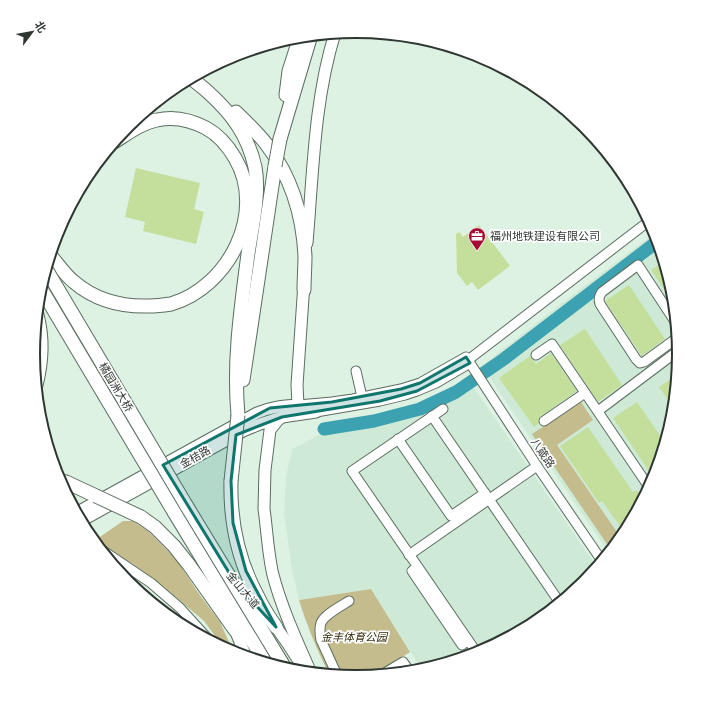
<svg xmlns="http://www.w3.org/2000/svg" width="712" height="708" viewBox="0 0 712 708" font-family="Bitter,'Noto Sans SC',serif">
<style>
.built{fill:#ceead6}
.green{fill:#c4bc8d}
.lines{fill:none;stroke-linecap:round;stroke-linejoin:round}
.river{stroke:#3ca2b1;stroke-width:13}
.building{fill:#c3df9b}
.minor-casing{stroke:#5b6d60;stroke-width:11}
.major-casing{stroke:#5b6d60;stroke-width:13}
.highway-casing{stroke:#5b6d60;stroke-width:15}
.minor{stroke:#fff;stroke-width:9}
.major{stroke:#fff;stroke-width:11}
.highway{stroke:#fff;stroke-width:13}
.highway-bridge-casing{stroke:#5b6d60;stroke-width:15;stroke-linecap:butt}
.highway-bridge{stroke:#fff;stroke-width:13}
.marked{fill:#0f766e;fill-opacity:0.2;stroke:#0f766e;stroke-width:3;stroke-linejoin:round}
.labels{text-anchor:middle;stroke-width:3.5;stroke-linejoin:round;paint-order:stroke}
.poi-label{font-size:11px;fill:#2f3732;stroke:#fff;text-anchor:start}
.street-label{font-size:11px;fill:#2f3732;stroke:#fff}
.park-label{font-size:11px;font-style:italic;fill:#342e0d;stroke:#fff}
.rim{fill:none;stroke:#2f3732;stroke-width:2}
</style>
<rect width="100%" height="100%" fill="#ddf2e3"/>
<g class="built">
<polygon points="655,233 673,291 679,354 673,417 654,478 624,534 609,553 485,371 485,363 583,287"/>
<polygon points="468,379 597,567 584,583 535,623 479,652 422,670 371,589 299,600 292,570 284,513 286,477 292,449 329,430 402,409 429,404"/>
</g>
<g class="green">
<polygon points="581,402 593,420 557,445 621,538 611,550 532,434"/>
<polygon points="123,521 133,521 148,531 176,559 199,594 220,622 234,653 224,648 204,621 164,587 133,564 96,544 94,541"/>
<path d="M 122,575 C 147,590 169,609 189,629 L 176,622 L 127,582 Z"/>
<path d="M 371,589 L 410,652 L 374,675 L 356,677 L 329,674 C 317,650 307,626 299,600 Z"/>
</g>
<g class="lines">
<polyline class="river" points="324,429 374,421 420,409 456,392 504,359 658,241"/>
</g>
<g class="building">
<polygon points="136,168 200,183 194,209 204,212 196,244 143,231 145,222 125,217"/>
<polygon points="479,225 510,266 478,290 472,282 467,286 457,273 456,234 459,232 463,237"/>
<polygon points="664,262 673,291 674,304 651,270"/>
<polygon points="629,285 665,339 642,356 605,301"/>
<polygon points="585,329 622,385 598,402 560,345"/>
<polygon points="551,353 577,391 541,416 538,419 539,423 534,427 499,378 530,356 536,364"/>
<polygon points="677,375 676,383 674,408 659,387"/>
<polygon points="637,402 665,443 657,470 651,474 613,418"/>
<polygon points="588,427 633,492 636,490 643,500 625,533 602,501 599,503 560,446"/>
</g>
<g class="lines">
<g class="minor-casing">
<g id="minor">
<path d="M 676,323 L 638,265 L 602,292 C 599,296 598,299 600,304 L 636,359 L 640,363 L 644,362 L 677,338"/>
<polyline points="536,355 552,344 649,487"/>
<polyline points="468,360 649,221"/>
<polyline points="356,371 362,397"/>
<polyline points="298,405 332,402 353,399 401,389 420,383 466,357 537,466 602,561"/>
<polyline points="443,409 352,471 477,653"/>
<polyline points="598,411 679,350"/>
<polyline points="316,412 380,401 405,395 417,391 436,383 470,363"/>
<polyline points="432,416 560,603"/>
<polyline points="544,421 585,393"/>
<polyline points="398,439 451,516 485,493"/>
<polyline points="101,550 105,552 151,583 180,608 209,640"/>
<polyline points="409,555 537,466"/>
<polyline points="417,567 412,571 462,645 468,640"/>
<polyline points="383,674 403,662 410,672"/>
<path d="M 337,675 L 321,640 C 320,635 319,629 321,623 C 324,615 341,606 349,601"/>
</g>
</g>
<g class="major-casing">
<g id="major">
<path d="M 307,243 C 313,174 314,100 335,33"/>
<path d="M 304,283 L 297,385 L 298,405 L 295,409 L 282,417 L 278,420 L 270,430 L 265,470 L 264,509 C 267,530 268,554 273,575 C 282,609 297,641 311,673"/>
<path d="M 76,513 L 257,413 C 271,407 283,406 298,405"/>
<polyline points="81,521 243,431 260,424 282,417 316,412"/>
<polyline points="242,590 276,627 288,644 302,666"/>
<polyline points="232,622 246,657"/>
</g>
</g>
<g class="highway-casing">
<g id="highway">
<path d="M 190,78 C 197,82 203,88 209,93 C 232,114 248,135 255,167 C 260,193 252,227 248,254 C 241,308 233,361 238,415"/>
<polyline points="286,95 289,71 300,37"/>
<path d="M 236,112 C 247,123 258,133 267,145 C 292,178 303,216 305,256 C 305,267 304,279 304,290"/>
<polyline points="280,139 311,35"/>
<path d="M 50,255 C 58,264 65,275 74,282 C 95,300 122,307 150,306 C 157,306 164,305 171,304 C 229,287 267,212 235,158 C 228,146 219,135 206,128 C 191,120 174,116 157,120 C 141,123 127,134 114,142"/>
<polyline points="243,380 275,166"/>
<path d="M 36,385 C 42,362 43,338 37,315"/>
<polyline points="59,481 66,482 96,496"/>
<path d="M 231,481 C 230,521 238,560 257,595 C 262,606 269,617 276,627"/>
<polyline points="186,505 285,668"/>
<polyline points="174,512 265,662"/>
<polyline points="141,517 155,527 174,546 189,565 235,630"/>
</g>
</g>
<use href="#minor" class="minor"/>
<use href="#major" class="major"/>
<use href="#highway" class="highway"/>
<g class="highway-bridge-casing">
<g id="highway-bridge">
<polyline points="275,166 280,139"/>
<polyline points="46,269 186,505"/>
<polyline points="40,287 174,512"/>
<polyline points="231,481 238,415"/>
<polyline points="96,496 141,517"/>
</g>
</g>
<use href="#highway-bridge" class="highway-bridge"/>
</g>
<path class="marked" d="M 466,357 L 470,363 L 417,391 L 380,401 L 282,417 L 236,435 L 231,481 L 233,523 L 246,571 L 276,627 L 236,584 L 163,465 L 270,408 L 332,402 L 401,389 L 420,383 Z"/>
<defs>
<g id="office-pin" transform="scale(0.9)"><path d="M0 17L-7.5 6A9.5 9.5 0 1 1 7.5 6Z" fill="#a60b34" stroke="#fff"/><path d="M-6-3h4V-5.5h4V-3h4V5H-6ZM-1-4.5V-3h2v-1.5ZM-6 0V1H6V0Z" fill="#fff"/></g>
</defs>
<g fill-rule="evenodd">
<use href="#office-pin" x="477" y="236"/>
</g>
<g class="labels">
<g class="poi-label">
<text x="490" y="240">福州地铁建设有限公司</text>
</g>
<g class="street-label">
<text transform="translate(116 387) rotate(59)" y="4">橘园洲大桥</text>
<text transform="translate(543 453) rotate(56)" y="4">八箴路</text>
<text transform="translate(195 457) rotate(-29)" y="4">金桔路</text>
<text transform="translate(243 590) rotate(50)" y="4">金山大道</text>
</g>
<g class="park-label">
<text x="354" y="641">金丰体育公园</text>
</g>
</g>
<path d="M0 0H712V708H0ZM40 354a316 316 0 1 1 632 0a316 316 0 1 1-632 0Z" fill="#fff" fill-rule="evenodd"/>
<path class="rim" d="M40 354a316 316 0 1 1 632 0a316 316 0 1 1-632 0Z"/>
<g transform="translate(32 32) rotate(58)" stroke="#ffffff" stroke-width="3" paint-order="stroke">
<path d="M0-3L7 15L0 10L-7 15Z" fill="#2f3732"/>
<text y="-6" font-size="11" font-weight="bold" text-anchor="middle" fill="#2f3732">北</text>
</g>
</svg>
